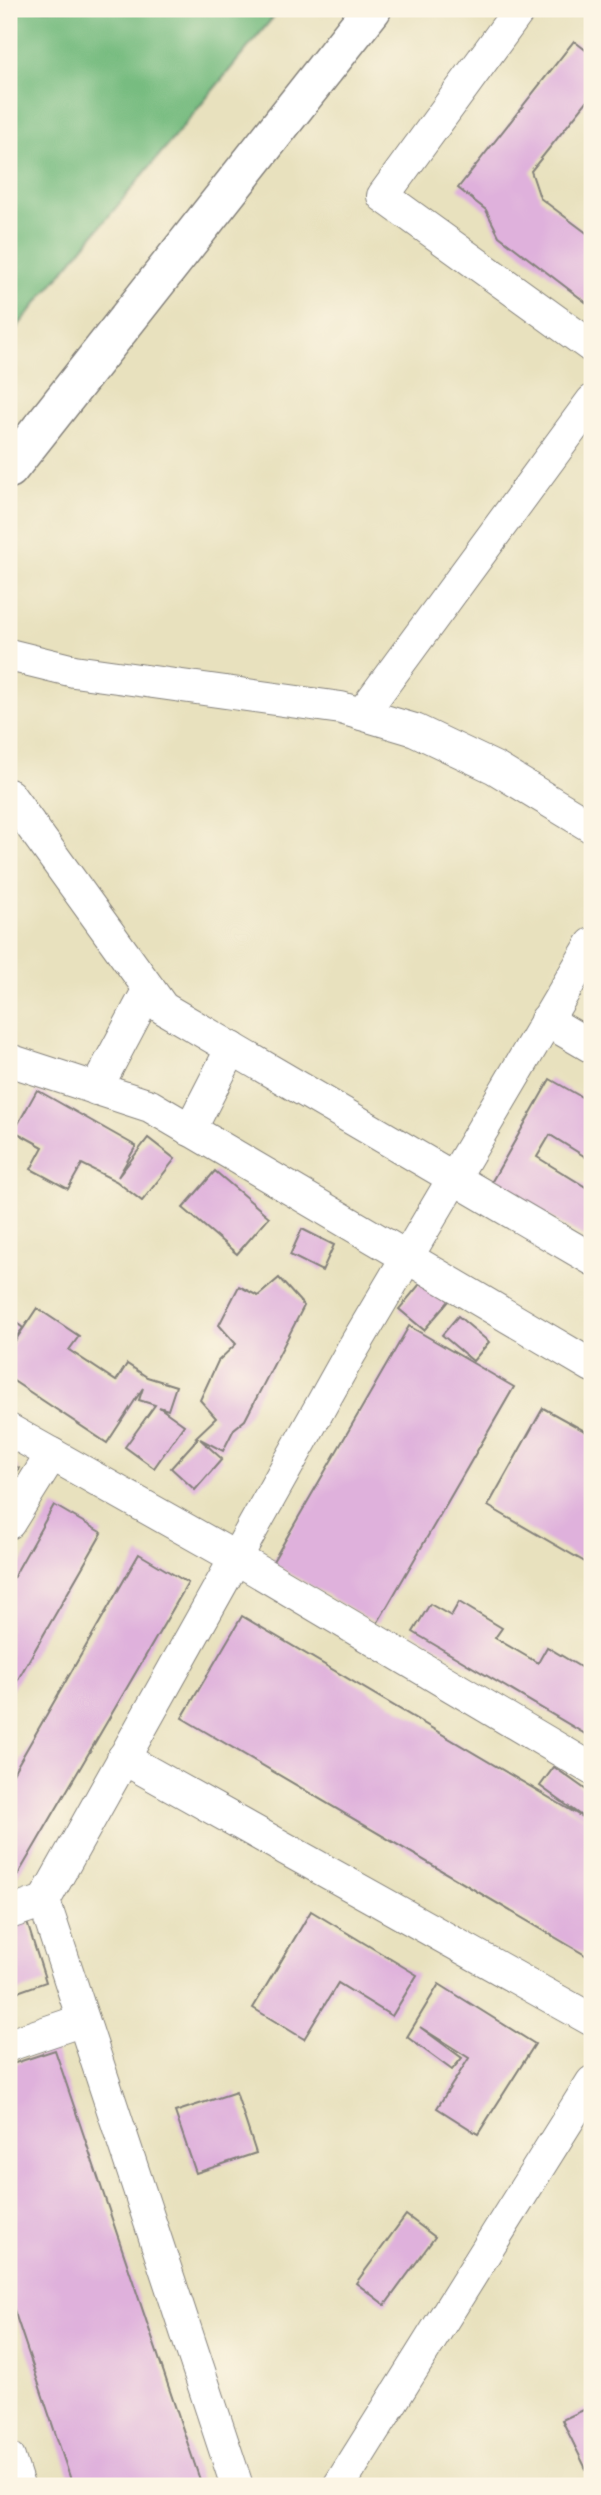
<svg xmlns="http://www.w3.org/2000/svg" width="601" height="2495" viewBox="0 0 601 2495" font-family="'Comic Neue',sans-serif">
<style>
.forest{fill:#77bc80;stroke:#4c6f5e;stroke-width:2}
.building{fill:#dfb1dc}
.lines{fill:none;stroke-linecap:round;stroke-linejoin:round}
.street-casing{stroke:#85827c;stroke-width:34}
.secondary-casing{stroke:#85827c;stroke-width:41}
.street{stroke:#fff;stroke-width:32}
.secondary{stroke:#fff;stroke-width:38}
</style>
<rect width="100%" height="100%" fill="#fcf5e5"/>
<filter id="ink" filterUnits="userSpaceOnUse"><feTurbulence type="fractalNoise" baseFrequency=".0143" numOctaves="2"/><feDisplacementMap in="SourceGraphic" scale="14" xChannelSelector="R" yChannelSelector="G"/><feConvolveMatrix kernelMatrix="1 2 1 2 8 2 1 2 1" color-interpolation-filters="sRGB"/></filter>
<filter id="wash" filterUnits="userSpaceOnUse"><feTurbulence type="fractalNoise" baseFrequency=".00686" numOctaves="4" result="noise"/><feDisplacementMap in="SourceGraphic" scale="28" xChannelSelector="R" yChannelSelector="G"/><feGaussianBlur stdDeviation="1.57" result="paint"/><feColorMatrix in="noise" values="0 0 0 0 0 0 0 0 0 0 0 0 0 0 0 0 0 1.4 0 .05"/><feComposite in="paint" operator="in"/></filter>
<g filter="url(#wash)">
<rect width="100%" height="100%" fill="#e8e1be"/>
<polygon class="forest" points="9,9 280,9 9,337"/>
<g id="blocks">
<g class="building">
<polygon points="574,41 592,55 592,95 531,171 540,198 592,237 592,307 499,236 486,210 458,188"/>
<polygon points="550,1079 592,1103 592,1161 550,1135 537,1157 589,1189 592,1183 592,1241 491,1183"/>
<polygon points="37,1090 136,1146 118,1177 148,1138 175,1159 142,1201 116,1181 82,1164 68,1189 31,1169 43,1147 14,1131"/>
<polygon points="215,1171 269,1217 237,1254 183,1208"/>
<polygon points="302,1229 334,1245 322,1271 290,1255"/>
<polygon points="279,1278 304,1306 245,1420 234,1429 223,1451 200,1439 222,1459 195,1490 171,1468 198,1438 196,1437 216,1418 200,1400 218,1361 236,1344 219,1325 239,1286 258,1296"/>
<polygon points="424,1279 449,1301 424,1330 399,1309"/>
<polygon points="37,1308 79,1336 69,1350 116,1381 127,1364 147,1377 176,1386 168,1410 159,1407 184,1425 154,1468 125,1447 155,1405 139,1400 143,1388 107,1443 9,1378 9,1350"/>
<polygon points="458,1316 489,1342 473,1361 442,1335"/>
<polygon points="9,1317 23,1328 9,1346"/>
<polygon points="409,1326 514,1387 377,1624 272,1563"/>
<polygon points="543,1408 592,1435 592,1566 488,1506"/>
<polygon points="9,1462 19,1468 9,1484"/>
<polygon points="54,1505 102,1533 9,1695 9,1585"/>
<polygon points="139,1554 188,1583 13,1883 9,1885 9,1780"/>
<polygon points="459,1602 502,1628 495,1638 538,1663 547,1647 592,1674 592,1738 413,1632 430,1604 451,1616"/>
<polygon points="242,1616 587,1820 540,1786 554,1767 592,1794 592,1959 182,1718"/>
<polygon points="311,1911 417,1975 392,2016 338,1983 304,2039 253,2008"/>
<polygon points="25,1916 46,1982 9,1995 9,1921"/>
<polygon points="439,1984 535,2044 478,2134 437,2108 469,2058 420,2027 462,2058 452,2070 407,2037"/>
<polygon points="55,2050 202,2486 73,2486 9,2295 9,2065"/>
<polygon points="236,2092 256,2153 196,2173 175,2112"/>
<polygon points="406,2215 435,2237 385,2305 356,2283"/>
<polygon points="592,2406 592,2466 586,2469 562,2420"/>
</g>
</g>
</g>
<g filter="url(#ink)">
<use href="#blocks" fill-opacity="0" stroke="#85827c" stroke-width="2"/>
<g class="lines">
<g class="street-casing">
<g id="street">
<polyline points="520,9 383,196 592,347"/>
<polyline points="9,655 74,671 341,708 415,730 495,768 592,827"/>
<polyline points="362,714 592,401"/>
<polyline points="9,795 163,1008 592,1259"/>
<polyline points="546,1020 592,1047"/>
<polyline points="9,1060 150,1106 592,1366"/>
<polyline points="96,1089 149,989"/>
<polyline points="190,1130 232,1048"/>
<polyline points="9,1430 236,1558 592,1769"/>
<polyline points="9,1523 52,1454"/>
<polyline points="123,1758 592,2020"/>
<polyline points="9,1913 44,1901"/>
<polyline points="9,2045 83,2020"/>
<polyline points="9,2458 18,2486"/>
<polyline points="237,2486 44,1901 351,1352 592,944"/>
<polyline points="339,2486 592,2082"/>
</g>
</g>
<g class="secondary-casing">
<polyline id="secondary" points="9,469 372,9"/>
</g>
<use href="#street" class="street"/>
<use href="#secondary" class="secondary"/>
</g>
</g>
<rect width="601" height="2495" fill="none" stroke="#fcf5e5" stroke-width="35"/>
</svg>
